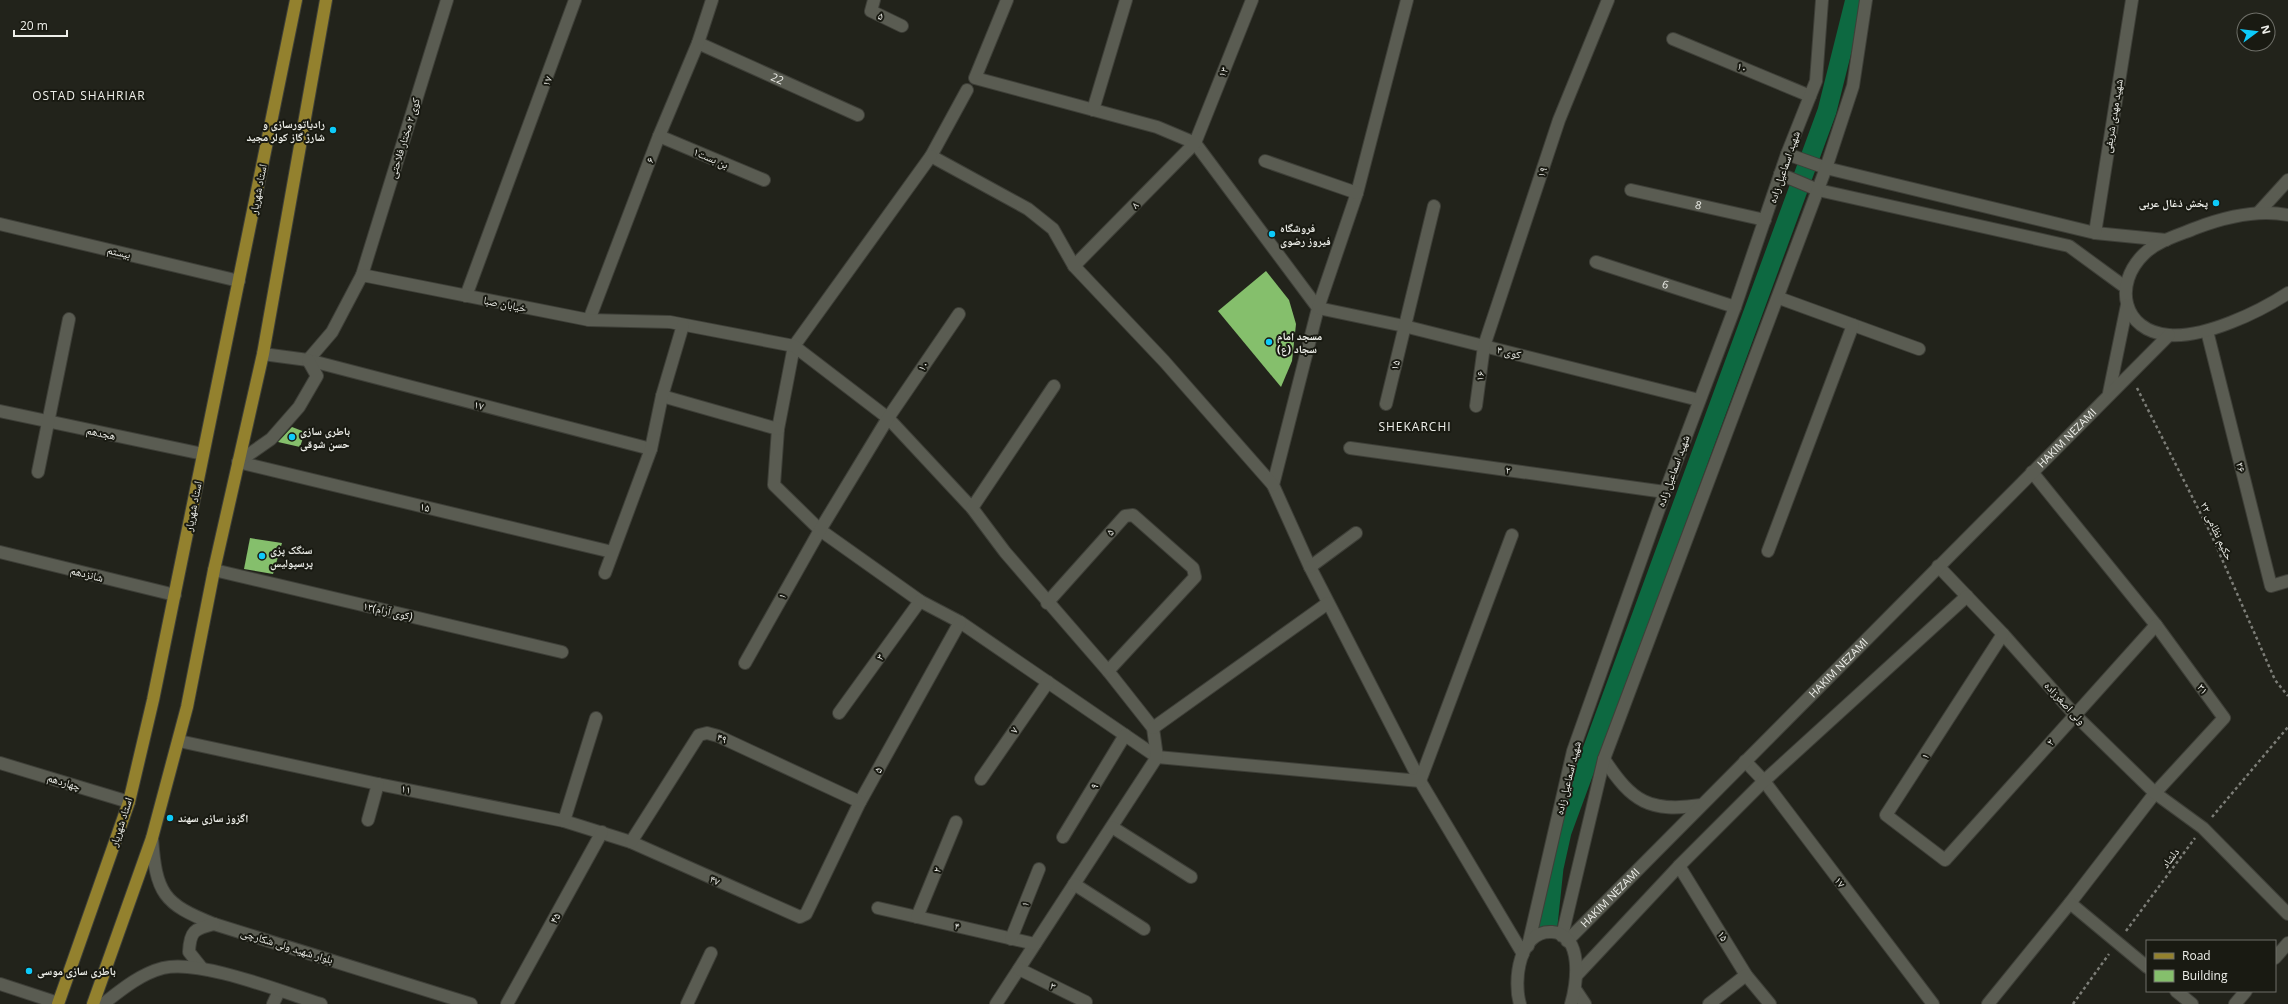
<svg xmlns="http://www.w3.org/2000/svg" width="2288" height="1004" viewBox="0 0 2288 1004" font-family="'Open Sans','Noto Naskh Arabic',sans-serif">
<style>
.lines{fill:none;stroke-linecap:round;stroke-linejoin:round}
.canal{stroke:#0d6941;stroke-width:19}
.building{fill:#85bf6c}
.street-casing{stroke:#3e3f38;stroke-width:14}
.secondary-casing{stroke:#3e3f38;stroke-width:14}
.primary-casing{stroke:#3e3f38;stroke-width:14}
.path{stroke:#7c7d77;stroke-width:2.5;stroke-dasharray:3 3;stroke-linecap:butt}
.street{stroke:#5a5c52;stroke-width:12}
.secondary{stroke:#5a5c52;stroke-width:12}
.primary{stroke:#93812e;stroke-width:12}
.poi-dot{fill:#0dcafa;stroke:#191a12;stroke-width:1.5}
.labels{text-anchor:middle;stroke-width:4;stroke-linejoin:round;paint-order:stroke}
.street-label{font-size:11px;fill:#eeefea;stroke:#191a12}
.poi-label{font-size:11px;font-weight:bold;fill:#eeefea;stroke:#191a12;text-anchor:start}
.neighbourhood-label{font-size:12px;letter-spacing:1px;fill:#eeefea;stroke:#191a12}
</style>
<rect width="100%" height="100%" fill="#22231b"/>
<g class="lines">
<polyline class="canal" points="1548,925 1554,868 1562,832 1827,111 1854,3"/>
</g>
<g class="building">
<polygon points="1266,271 1289,300 1296,324 1292,361 1281,387 1218,311"/>
<polygon points="292,427 305,432 300,447 278,442"/>
<polygon points="250,538 282,543 273,574 244,569"/>
</g>
<g class="lines">
<g class="street-casing">
<g id="street">
<polyline points="874,0 871,11 902,26"/>
<polyline points="1007,0 975,78 1157,127 1195,143 1318,308 1273,485 1310,567 1420,781 1523,954"/>
<polyline points="1407,0 1357,193 1318,308 1404,326 1699,400"/>
<polyline points="1673,39 1810,96"/>
<path id="s1" d="M 698,43 L 858,115"/>
<polyline points="967,90 931,156 1028,209 1053,229 1074,266 1164,361 1273,485"/>
<polyline points="1093,110 1126,0"/>
<polyline points="659,136 764,180"/>
<polyline points="1787,154 1826,168 2095,233 2166,240"/>
<polyline points="931,156 794,346 778,429 774,485 820,530 920,601 960,622 1157,757 1420,781 1512,535"/>
<polyline points="1265,161 1357,193"/>
<polyline points="1780,174 1818,190 2069,246 2125,287"/>
<path id="s2" d="M 1631,190 L 1765,220"/>
<polyline points="0,224 239,281"/>
<polyline points="2095,233 2132,0"/>
<path id="s3" d="M 1596,262 L 1735,307"/>
<polyline points="1074,266 1195,143 1252,0"/>
<polyline points="362,275 447,0"/>
<polyline points="466,296 575,0"/>
<polyline points="1779,298 1919,349"/>
<polyline points="589,320 659,136 698,43 712,0"/>
<polyline points="2207,331 2271,586 2288,581"/>
<polyline points="263,354 308,360 332,332 362,275 589,320 670,322 794,346 888,418 972,508 1005,552 1108,671 1153,728 1157,757 996,1004"/>
<polyline points="308,360 651,449"/>
<polyline points="662,396 778,429"/>
<polyline points="1386,404 1434,206"/>
<polyline points="1476,406 1484,346 1559,120 1608,0"/>
<polyline points="0,411 203,454"/>
<polyline points="1350,448 1665,492"/>
<polyline points="238,462 612,552"/>
<polyline points="238,462 271,439 299,407 317,376 308,360"/>
<polyline points="38,472 69,319"/>
<polyline points="2032,472 2156,625 2224,718 2155,793 2070,903"/>
<polyline points="972,508 1054,386"/>
<polyline points="1768,551 1853,325"/>
<polyline points="0,552 175,595"/>
<polyline points="1938,566 2003,634 2074,714 2155,793 2203,828 2288,914"/>
<polyline points="1310,567 1356,533"/>
<polyline points="214,570 562,652"/>
<polyline points="605,573 651,449 662,396 683,325"/>
<polyline points="1047,603 1125,516 1133,515 1193,568 1195,577 1108,671"/>
<polyline points="2003,634 1886,815 1945,860 2156,625"/>
<polyline points="745,663 820,530 888,418 959,314"/>
<polyline points="839,713 920,601"/>
<polyline points="1153,728 1328,603"/>
<polyline points="179,741 378,784 564,821 631,842 800,917 806,914 860,802 960,622"/>
<polyline points="1745,761 1764,781 1933,1004"/>
<polyline points="0,763 129,802"/>
<polyline points="981,779 1048,682"/>
<polyline points="368,820 378,784"/>
<polyline points="564,821 596,718"/>
<polyline points="1112,827 1191,877"/>
<polyline points="1063,837 1125,735"/>
<polyline points="631,842 699,735 707,733 718,736 860,802"/>
<polyline points="1679,866 1746,975 1770,1004"/>
<polyline points="1074,884 1144,929"/>
<polyline points="878,908 1035,944"/>
<polyline points="917,917 956,822"/>
<polyline points="1011,939 1039,869"/>
<polyline points="2275,958 2288,943"/>
<polyline points="1019,969 1086,1002"/>
<polyline points="1576,976 1679,866 1764,781 1967,596"/>
<polyline points="0,984 58,1003"/>
<polyline points="1575,989 1585,1004"/>
<polyline points="2176,991 2192,1004"/>
<polyline points="273,1004 279,991"/>
<polyline points="507,1004 602,832"/>
<polyline points="687,1004 711,953"/>
<polyline points="1709,1004 1746,975"/>
<polyline points="1988,1004 2070,903 2147,967"/>
<polyline points="2235,1004 2246,991"/>
</g>
</g>
<g class="secondary-casing">
<g id="secondary">
<polyline points="2258,213 2288,180"/>
<path d="M 2288,215 C 2257,209 2225,217 2196,228 C 2179,235 2157,241 2144,254 C 2113,284 2122,331 2169,335 C 2205,338 2259,312 2288,293"/>
<polyline points="2109,393 2127,305"/>
<path d="M 1604,759 C 1632,802 1650,813 1701,805"/>
<path d="M 152,838 C 156,893 163,904 214,924 L 471,1004"/>
<polyline points="1562,936 1604,759 1826,168 1853,86 1866,0"/>
<path id="s4" d="M 1567,941 L 2169,335"/>
<polyline points="1528,946 1573,751 1665,492 1735,307 1787,154 1816,81 1822,0"/>
<path d="M 201,967 L 189,952 C 190,931 194,929 214,924"/>
<path d="M 103,1004 C 121,990 140,974 163,968 C 200,959 282,992 321,1004"/>
<path d="M 1520,1004 C 1513,981 1519,930 1552,932 C 1584,934 1577,985 1571,1004"/>
</g>
</g>
<g class="primary-casing">
<g id="primary">
<polyline points="58,1004 129,802 153,700 296,0"/>
<polyline points="93,1004 152,838 187,707 214,570 263,354 326,0"/>
</g>
</g>
<g class="path">
<polyline points="2137,388 2211,534 2275,680 2288,696"/>
<polyline points="2212,817 2288,727"/>
<polyline points="2126,931 2195,838"/>
<polyline points="2073,1004 2109,954"/>
</g>
<use href="#street" class="street"/>
<use href="#secondary" class="secondary"/>
<use href="#primary" class="primary"/>
</g>
<g class="poi-dot">
<circle cx="333" cy="130" r="4"/>
<circle cx="2216" cy="203" r="4"/>
<circle cx="1272" cy="234" r="4"/>
<circle cx="1269" cy="342" r="4"/>
<circle cx="292" cy="437" r="4"/>
<circle cx="262" cy="556" r="4"/>
<circle cx="170" cy="818" r="4"/>
<circle cx="29" cy="971" r="4"/>
</g>
<g class="labels">
<g class="street-label">
<text transform="translate(881 16) rotate(25)" y="4">۵</text>
<text transform="translate(1742 67) rotate(23)" y="4">۱۰</text>
<text transform="translate(1223 72) rotate(-68)" y="4">۱۳</text>
<text dy="4" stroke="none"><textPath href="#s1" startOffset="87">22</textPath></text>
<text transform="translate(547 81) rotate(-69)" y="4">۱۷</text>
<text transform="translate(2113 116) rotate(-81)" y="4">شهید مهدی شریفی</text>
<text transform="translate(404 138) rotate(-73)" y="4">کوی ۲ مختار فلاحتی</text>
<text transform="translate(711 158) rotate(23)" y="4">بن بست۱</text>
<text transform="translate(650 160) rotate(-69)" y="4">۶</text>
<text transform="translate(1784 167) rotate(-71)" y="4">شهید اسماعیل زاده</text>
<text transform="translate(1542 172) rotate(-71)" y="4">۱۹</text>
<text transform="translate(258 189) rotate(-79)" y="4">استاد شهریار</text>
<text transform="translate(1135 205) rotate(-45)" y="4">۸</text>
<text dy="4" stroke="none"><textPath href="#s2" startOffset="69">8</textPath></text>
<text transform="translate(119 252) rotate(13)" y="4">بیستم</text>
<text dy="4" stroke="none"><textPath href="#s3" startOffset="73">6</textPath></text>
<text transform="translate(505 304) rotate(11)" y="4">خیابان صبا</text>
<text transform="translate(1509 352) rotate(14)" y="4">کوی ۴</text>
<text transform="translate(1395 365) rotate(-77)" y="4">۱۵</text>
<text transform="translate(923 366) rotate(-56)" y="4">۱۰</text>
<text transform="translate(1480 376) rotate(-83)" y="4">۱۶</text>
<text transform="translate(479 405) rotate(14)" y="4">۱۷</text>
<text transform="translate(101 433) rotate(12)" y="4">هجدهم</text>
<text dy="4" stroke="none"><textPath href="#s4" startOffset="709">HAKIM NEZAMI</textPath></text>
<text transform="translate(2241 467) rotate(76)" y="4">۲۶</text>
<text transform="translate(1508 470) rotate(8)" y="4">۲</text>
<text transform="translate(1673 471) rotate(-70)" y="4">شهید اسماعیل زاده</text>
<text transform="translate(193 506) rotate(-79)" y="4">استاد شهریار</text>
<text transform="translate(425 507) rotate(13)" y="4">۱۵</text>
<text transform="translate(2217 531) rotate(65)" y="4">۲۲ حکیم نظامی</text>
<text transform="translate(1110 532) rotate(-48)" y="4">۵</text>
<text transform="translate(87 574) rotate(14)" y="4">شانزدهم</text>
<text transform="translate(782 596) rotate(-61)" y="4">۱</text>
<text transform="translate(388 611) rotate(13)" y="4">۱۳(کوی آرام)</text>
<text transform="translate(880 657) rotate(-54)" y="4">۳</text>
<text dy="4" stroke="none"><textPath href="#s4" startOffset="385">HAKIM NEZAMI</textPath></text>
<text transform="translate(2203 689) rotate(54)" y="4">۳۱</text>
<text transform="translate(2065 703) rotate(47)" y="4">ولی اصغرزاده</text>
<text transform="translate(1014 730) rotate(-55)" y="4">۷</text>
<text transform="translate(722 738) rotate(22)" y="4">۴۹</text>
<text transform="translate(2050 742) rotate(-49)" y="4">۲</text>
<text transform="translate(1925 756) rotate(-57)" y="4">۱</text>
<text transform="translate(878 770) rotate(-61)" y="4">۵</text>
<text transform="translate(1568 778) rotate(-76)" y="4">شهید اسماعیل زاده</text>
<text transform="translate(64 782) rotate(17)" y="4">چهاردهم</text>
<text transform="translate(1094 786) rotate(-59)" y="4">۹</text>
<text transform="translate(406 789) rotate(11)" y="4">۱۱</text>
<text transform="translate(121 822) rotate(-72)" y="4">استاد شهریار</text>
<text transform="translate(2170 858) rotate(-53)" y="4">دلشاد</text>
<text transform="translate(937 870) rotate(-68)" y="4">۲</text>
<text transform="translate(715 880) rotate(24)" y="4">۴۷</text>
<text transform="translate(1840 882) rotate(53)" y="4">۱۷</text>
<text dy="4" stroke="none"><textPath href="#s4" startOffset="61">HAKIM NEZAMI</textPath></text>
<text transform="translate(1025 904) rotate(-68)" y="4">۱</text>
<text transform="translate(555 918) rotate(-61)" y="4">۴۵</text>
<text transform="translate(957 926) rotate(13)" y="4">۴</text>
<text transform="translate(1723 936) rotate(58)" y="4">۱۵</text>
<text transform="translate(287 946) rotate(17)" y="4">بلوار شهید ولی شکارچی</text>
<text transform="translate(1053 986) rotate(26)" y="4">۳</text>
</g>
<g class="poi-label">
<text x="325" y="128" text-anchor="end">رادیاتورسازی و<tspan x="325" dy="13">شارژ گاز کولر مجید</tspan></text>
<text x="2208" y="207" text-anchor="end">پخش ذغال عربی</text>
<text x="1280" y="232">فروشگاه<tspan x="1280" dy="13">فیروز رضوی</tspan></text>
<text x="1277" y="340">مسجد امام<tspan x="1277" dy="13">سجاد (ع)</tspan></text>
<text x="300" y="435">باطری سازی<tspan x="300" dy="13">حسن شوقی</tspan></text>
<text x="270" y="554">سنگک پزی<tspan x="270" dy="13">پرسپولیس</tspan></text>
<text x="178" y="822">اگزوز سازی سهند</text>
<text x="37" y="975">باطری سازی موسی</text>
</g>
<g class="neighbourhood-label">
<text x="89" y="100">OSTAD SHAHRIAR</text>
<text x="1415" y="431">SHEKARCHI</text>
</g>
</g>
<rect x="2146" y="940" width="130" height="52" fill="#191a12" stroke="#6e6f68"/>
<rect x="2154" y="953" width="20" height="6" fill="#93812e" stroke="#6e6f68"/>
<text x="2182" y="960" font-size="12" fill="#eeefea">Road</text>
<rect x="2154" y="970" width="20" height="12" fill="#85bf6c" stroke="#6e6f68"/>
<text x="2182" y="980" font-size="12" fill="#eeefea">Building</text>
<g transform="translate(2256 32) rotate(75)"><circle r="19" fill="#191a12" stroke="#6e6f68"/>
<path d="M0-3L7 15L0 10L-7 15Z" fill="#0dcafa"/>
<text y="-6" font-size="11" font-weight="bold" text-anchor="middle" fill="#eeefea">N</text>
</g>
<path d="M14 30v6h53v-6" fill="none" stroke="#eeefea" stroke-width="2"/>
<text x="20" y="30" font-size="12" fill="#eeefea" stroke="#191a12" stroke-width="3" paint-order="stroke">20 m</text>
</svg>
